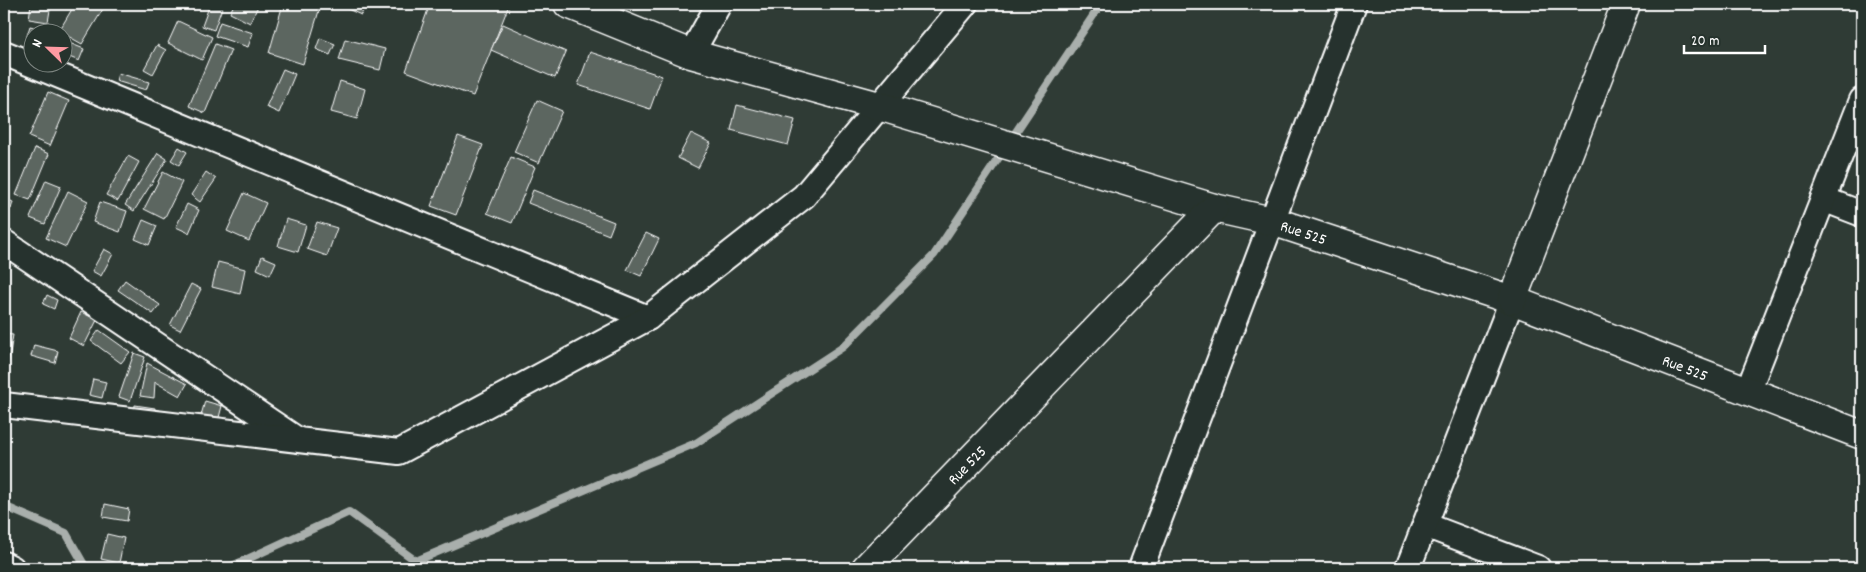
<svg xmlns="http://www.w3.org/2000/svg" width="1866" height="572" viewBox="0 0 1866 572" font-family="Dekko,sans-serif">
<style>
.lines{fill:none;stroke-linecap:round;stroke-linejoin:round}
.stream{stroke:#a9afac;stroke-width:8}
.building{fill:#5b6661;stroke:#fff}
.street-casing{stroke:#fff;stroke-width:28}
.secondary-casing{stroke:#fff;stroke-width:31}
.street{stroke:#26332d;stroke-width:24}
.secondary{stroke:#26332d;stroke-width:28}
.labels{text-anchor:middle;stroke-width:4;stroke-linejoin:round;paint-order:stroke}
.street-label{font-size:16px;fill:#fff;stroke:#26332d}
</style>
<rect width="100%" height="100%" fill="#2f3b35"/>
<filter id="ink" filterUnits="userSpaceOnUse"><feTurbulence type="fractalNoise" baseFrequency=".02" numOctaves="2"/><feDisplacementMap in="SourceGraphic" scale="10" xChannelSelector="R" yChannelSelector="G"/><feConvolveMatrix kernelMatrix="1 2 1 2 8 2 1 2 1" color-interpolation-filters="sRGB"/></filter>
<g filter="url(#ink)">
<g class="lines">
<g class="stream">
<polyline points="4,506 66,533 86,568"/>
<polyline points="228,568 349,512 416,561 696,443 843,347 934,255 1101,4"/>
</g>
</g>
<g class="building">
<polygon points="31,4 51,4 48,22 29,19"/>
<polygon points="75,4 106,4 82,44 59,31"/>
<polygon points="210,4 223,5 214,30 202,26"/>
<polygon points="234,4 259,4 250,23 230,13"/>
<polygon points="283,4 321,4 303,64 269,53"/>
<polygon points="342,4 366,4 361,15 341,6"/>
<polygon points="430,4 505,4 509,5 473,96 406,71"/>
<polygon points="178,21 212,37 202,60 168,43"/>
<polygon points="220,22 253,33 248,47 215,36"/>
<polygon points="503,24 566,52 555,78 491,50"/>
<polygon points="30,26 45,30 44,32 32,32 32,41 26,39"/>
<polygon points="320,38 335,44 330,55 316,49"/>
<polygon points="345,39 385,49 380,70 339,60"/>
<polygon points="62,40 84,49 79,61 62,54"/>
<polygon points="215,44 231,50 205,113 189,106"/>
<polygon points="157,45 166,50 153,74 144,69"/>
<polygon points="590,52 662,76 650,109 578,85"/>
<polygon points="283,69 295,74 279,113 266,107"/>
<polygon points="118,73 149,82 146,90 116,81"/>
<polygon points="340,81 365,89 357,119 331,112"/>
<polygon points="48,92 69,101 50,146 29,137"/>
<polygon points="537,100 562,111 539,163 514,152"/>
<polygon points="737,105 795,120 788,145 731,130"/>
<polygon points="691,133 711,143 698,168 678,158"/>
<polygon points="458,136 483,145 456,215 431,206"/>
<polygon points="179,147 187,152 179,165 171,160"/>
<polygon points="35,148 49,154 30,200 16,195"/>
<polygon points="158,153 167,159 134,211 125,205"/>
<polygon points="128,156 139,162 118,201 106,195"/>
<polygon points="511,157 535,167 512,223 487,213"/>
<polygon points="163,172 182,182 164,219 144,209"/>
<polygon points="206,172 216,179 200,202 191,195"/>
<polygon points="46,180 61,186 45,224 30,218"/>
<polygon points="533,190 614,222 609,235 528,203"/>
<polygon points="68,191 88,201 66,247 46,238"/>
<polygon points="244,193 266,203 249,241 227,231"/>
<polygon points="4,198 13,202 11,209 4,207"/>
<polygon points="100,202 127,211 120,232 93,222"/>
<polygon points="187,204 199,210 189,233 176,227"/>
<polygon points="286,219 306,225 298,252 278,246"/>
<polygon points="143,220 157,226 149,245 135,239"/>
<polygon points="317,222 337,228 327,256 307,249"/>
<polygon points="646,233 659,239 641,276 627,270"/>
<polygon points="104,249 113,254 101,276 92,271"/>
<polygon points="262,256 276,262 270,275 257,269"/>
<polygon points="218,262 245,269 240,294 212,287"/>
<polygon points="125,280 160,305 153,314 118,290"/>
<polygon points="191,284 201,289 180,330 170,325"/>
<polygon points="47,295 57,300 54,309 43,304"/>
<polygon points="81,312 97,320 84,346 69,338"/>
<polygon points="99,330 130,352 121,363 91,341"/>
<polygon points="4,334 13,335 6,377 4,376"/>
<polygon points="34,345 58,351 55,363 31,356"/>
<polygon points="134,353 145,357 130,401 119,397"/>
<polygon points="147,363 187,384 180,396 155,382 154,398 140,396"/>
<polygon points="93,379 106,382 102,398 89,395"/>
<polygon points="205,401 222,406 217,425 200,419"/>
<polygon points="135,405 155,408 154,416 134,413"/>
<polygon points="105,504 129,509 127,521 103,517"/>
<polygon points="107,534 124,538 119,563 101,559"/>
</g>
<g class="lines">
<g class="street-casing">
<g id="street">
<polyline points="4,53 648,318"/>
<polyline points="691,54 719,4"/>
<polyline points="1823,199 1862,214"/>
<polyline points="4,242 295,438"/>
<polyline points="1748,391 1862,100"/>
<polyline points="4,405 399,452 648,318 804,196 965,4"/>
<polyline points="1425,525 1538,568"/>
<polyline points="4,564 12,568"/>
<polyline points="1141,568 1354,4"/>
<polyline points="1408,568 1512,300"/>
</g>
</g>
<g class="secondary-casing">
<g id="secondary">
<path id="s1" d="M 568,4 L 691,54 L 879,106 L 1214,208 L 1272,221 L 1512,300 L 1862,435"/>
<polyline points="1512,300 1626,4"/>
<path id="s2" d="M 866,568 L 1214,208"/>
</g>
</g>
<use href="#street" class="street"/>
<use href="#secondary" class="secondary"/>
</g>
</g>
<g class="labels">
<g class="street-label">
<text dy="6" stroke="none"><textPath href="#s1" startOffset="771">Rue 525</textPath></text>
<text dy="6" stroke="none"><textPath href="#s1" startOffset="1176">Rue 525</textPath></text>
<text dy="6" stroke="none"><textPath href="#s2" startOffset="144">Rue 525</textPath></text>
</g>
</g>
<rect width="1866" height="572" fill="none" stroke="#26332d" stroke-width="20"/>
<rect x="10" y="10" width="1846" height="552" fill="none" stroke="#fff" stroke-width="2" filter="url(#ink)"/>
<g transform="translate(48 48) rotate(293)"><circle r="24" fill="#26332d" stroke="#7d8581"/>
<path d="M0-4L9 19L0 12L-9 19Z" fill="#ff9aa2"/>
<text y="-8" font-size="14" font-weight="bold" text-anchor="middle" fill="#ffffff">N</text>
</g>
<path d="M1684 45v8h81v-8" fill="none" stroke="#ffffff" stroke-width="2.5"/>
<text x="1691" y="45" font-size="15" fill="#ffffff" stroke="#26332d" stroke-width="4" paint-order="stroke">20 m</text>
</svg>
